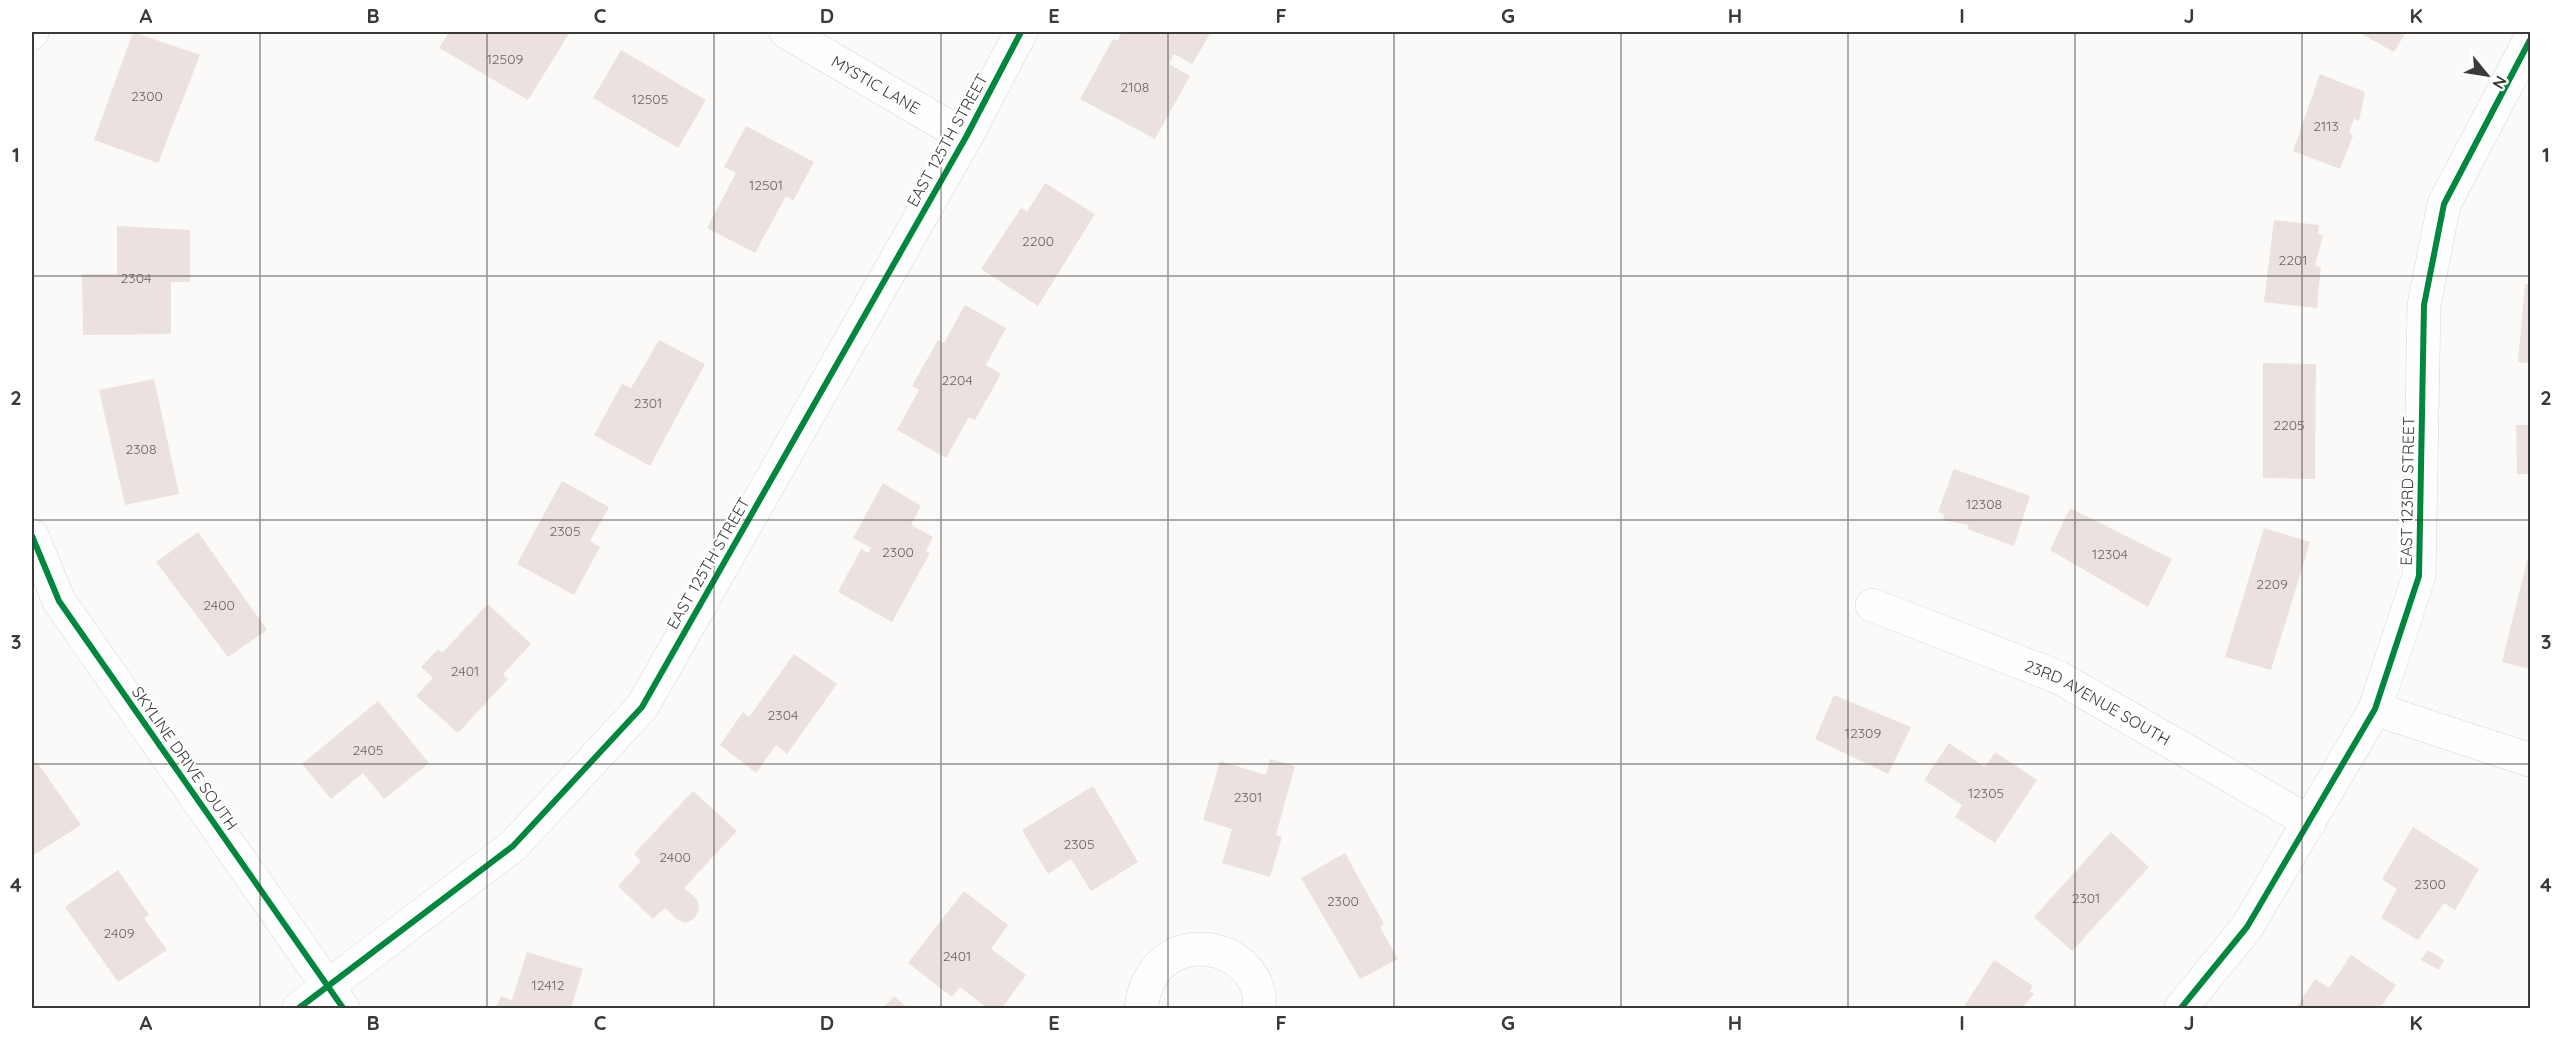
<svg xmlns="http://www.w3.org/2000/svg" width="2562" height="1040" viewBox="0 0 2562 1040" font-family="Quicksand,sans-serif">
<style>
.building{fill:#ebe2df}
.lines{fill:none;stroke-linecap:round;stroke-linejoin:round}
.street-casing{stroke:#d7d6d5;stroke-width:34}
.street{stroke:#fefefe;stroke-width:33}
.cycleway-casing{stroke:#fff;stroke-width:10}
.cycleway{stroke:#00873e;stroke-width:6}
.grid{fill:none;stroke:#3a3a38;stroke-width:1.5;stroke-opacity:0.55}
.labels{text-anchor:middle;stroke-width:4.5;stroke-linejoin:round;paint-order:stroke}
.number-label{font-size:14px;fill:#686664}
.street-label{font-size:16px;fill:#3a3a38;stroke:#fff}
.neatline{fill:none;stroke:#3a3a38;stroke-width:2}
.grid-label{font-size:20px;text-anchor:middle;font-weight:bold;fill:#3a3a38}
</style>
<rect width="100%" height="100%" fill="#fbfaf8"/>
<g class="building">
<polygon points="133,32 200,55 158,163 94,140"/>
<polygon points="449,32 570,32 528,100 439,48"/>
<polygon points="1121,32 1211,32 1192,64 1174,54 1169,64 1190,76 1155,139 1080,99 1113,39 1118,41"/>
<polygon points="2358,32 2406,32 2394,52"/>
<polygon points="621,50 706,100 678,148 593,98"/>
<polygon points="2320,74 2365,92 2359,121 2354,119 2349,132 2353,136 2340,169 2293,151"/>
<polygon points="746,126 814,162 793,201 786,196 755,253 707,228 736,173 724,167"/>
<polygon points="1045,183 1095,214 1038,306 981,269 1021,208 1027,212"/>
<polygon points="2274,220 2319,225 2318,234 2323,235 2315,266 2321,267 2317,308 2264,302"/>
<polygon points="117,226 190,230 190,282 171,282 171,334 83,335 82,274 117,274"/>
<polygon points="2525,284 2530,285 2530,363 2518,362"/>
<polygon points="965,305 1006,328 986,365 1001,374 975,420 969,417 946,458 897,430 919,390 912,386 938,340 944,343"/>
<polygon points="659,340 705,364 650,466 594,435 622,384 631,388"/>
<polygon points="2263,363 2316,364 2315,479 2263,478"/>
<polygon points="154,379 179,494 125,505 99,390"/>
<polygon points="2516,425 2530,425 2530,474 2517,474"/>
<polygon points="1954,469 2030,496 2014,546 1967,529 1969,525 1943,520 1945,515 1938,512"/>
<polygon points="562,481 609,507 590,541 600,547 574,595 517,564"/>
<polygon points="883,483 921,506 911,525 933,537 926,551 930,553 892,622 838,592 861,549 868,553 871,548 853,538"/>
<polygon points="2070,508 2172,559 2148,607 2050,550"/>
<polygon points="2264,528 2310,542 2271,670 2225,657"/>
<polygon points="198,532 267,630 228,657 156,562"/>
<polygon points="2530,550 2530,669 2502,662"/>
<polygon points="488,604 531,644 503,674 508,679 458,733 416,696 433,678 421,667 438,649 442,653"/>
<polygon points="794,654 837,684 787,754 776,745 756,773 720,745 743,712 749,717"/>
<polygon points="1834,695 1911,727 1888,774 1815,739"/>
<polygon points="378,701 429,763 384,799 363,773 331,799 302,764"/>
<polygon points="1949,743 1985,767 1995,752 2037,780 1995,843 1955,817 1962,805 1924,780"/>
<polygon points="1270,759 1295,766 1276,835 1282,837 1270,877 1222,863 1232,829 1203,820 1220,761 1266,775"/>
<polygon points="37,762 81,825 32,856 32,764"/>
<polygon points="1093,786 1138,862 1091,891 1071,859 1048,874 1022,830"/>
<polygon points="693,791 737,831 684,888 697,899 699,909 695,918 686,923 678,920 665,908 653,919 618,886 641,861 634,854"/>
<polygon points="2413,827 2479,869 2455,910 2444,903 2418,940 2381,918 2397,889 2382,879"/>
<polygon points="2111,832 2149,867 2072,951 2034,917"/>
<polygon points="1345,853 1384,924 1380,927 1398,959 1360,979 1301,878"/>
<polygon points="118,870 149,915 144,918 167,950 118,982 65,907"/>
<polygon points="964,891 1008,925 991,949 1026,975 1002,1008 987,1008 960,987 952,997 908,963"/>
<polygon points="2428,950 2444,960 2439,970 2421,960"/>
<polygon points="527,952 583,969 571,1008 496,1008 501,996 512,1000"/>
<polygon points="2351,955 2396,985 2380,1008 2296,1008 2315,979 2329,988"/>
<polygon points="1994,960 2033,986 2030,991 2034,994 2022,1008 1963,1008"/>
<polygon points="894,996 908,1008 883,1008"/>
</g>
<g class="lines">
<g class="street-casing">
<g id="street">
<path id="s1" d="M 786,32 L 966,137"/>
<polyline points="32,33 32,32"/>
<polyline points="32,536 59,601 343,1008"/>
<path id="s2" d="M 1872,605 L 2058,677 L 2310,822"/>
<polyline points="2375,709 2530,760"/>
<polyline points="299,1008 513,846 642,707 966,137 1021,32"/>
<path d="M 1141,1008 C 1154,916 1266,944 1259,1008"/>
<polyline points="2181,1008 2247,927 2375,709 2419,576 2424,305 2444,204 2530,40"/>
</g>
</g>
<use href="#street" class="street"/>
<g class="cycleway-casing">
<g id="cycleway">
<polyline points="32,536 59,601 343,1008"/>
<polyline points="299,1008 513,846 642,707 966,137 1021,32"/>
<polyline points="2181,1008 2247,927 2375,709 2419,576 2424,305 2444,204 2530,40"/>
</g>
</g>
<use href="#cycleway" class="cycleway"/>
</g>
<path class="grid" d="M 260,32 L 260,1008M 487,32 L 487,1008M 714,32 L 714,1008M 941,32 L 941,1008M 1168,32 L 1168,1008M 1394,32 L 1394,1008M 1621,32 L 1621,1008M 1848,32 L 1848,1008M 2075,32 L 2075,1008M 2302,32 L 2302,1008M 32,276 L 2530,276M 32,520 L 2530,520M 32,764 L 2530,764"/>
<g class="labels">
<g class="number-label">
<text x="505" y="64">12509</text>
<text x="1135" y="92">2108</text>
<text x="147" y="101">2300</text>
<text x="650" y="104">12505</text>
<text x="2326" y="131">2113</text>
<text x="766" y="190">12501</text>
<text x="1038" y="246">2200</text>
<text x="2293" y="265">2201</text>
<text x="136" y="283">2304</text>
<text x="957" y="385">2204</text>
<text x="648" y="408">2301</text>
<text x="2289" y="430">2205</text>
<text x="141" y="454">2308</text>
<text x="1984" y="509">12308</text>
<text x="565" y="536">2305</text>
<text x="898" y="557">2300</text>
<text x="2110" y="559">12304</text>
<text x="2272" y="589">2209</text>
<text x="219" y="610">2400</text>
<text x="465" y="676">2401</text>
<text x="783" y="720">2304</text>
<text x="1863" y="738">12309</text>
<text x="368" y="755">2405</text>
<text x="1986" y="798">12305</text>
<text x="1248" y="802">2301</text>
<text x="1079" y="849">2305</text>
<text x="675" y="862">2400</text>
<text x="2430" y="889">2300</text>
<text x="2086" y="903">2301</text>
<text x="1343" y="906">2300</text>
<text x="119" y="938">2409</text>
<text x="957" y="961">2401</text>
<text x="548" y="990">12412</text>
</g>
<g class="street-label">
<text dy="6" stroke="none"><textPath href="#s1" startOffset="104">MYSTIC LANE</textPath></text>
<text transform="translate(947 140) rotate(-61)" y="6">EAST 125TH STREET</text>
<text transform="translate(2407 491) rotate(-89)" y="6">EAST 123RD STREET</text>
<text transform="translate(708 563) rotate(-60)" y="6">EAST 125TH STREET</text>
<text dy="6" stroke="none"><textPath href="#s2" startOffset="246">23RD AVENUE SOUTH</textPath></text>
<text transform="translate(185 758) rotate(55)" y="6">SKYLINE DRIVE SOUTH</text>
</g>
</g>
<rect width="2562" height="1040" fill="none" stroke="#ffffff" stroke-width="66"/>
<g transform="translate(2487 75) rotate(120)" stroke="#ffffff" stroke-width="4.5" paint-order="stroke">
<path d="M0-4.5L10 22L0 15L-10 22Z" fill="#3a3a38"/>
<text y="-9" font-size="16" font-weight="bold" text-anchor="middle" fill="#3a3a38">N</text>
</g>
<rect x="33" y="33" width="2496" height="974" class="neatline"/>
<g class="grid-label">
<text x="146" y="23">A</text>
<text x="373" y="23">B</text>
<text x="600" y="23">C</text>
<text x="827" y="23">D</text>
<text x="1054" y="23">E</text>
<text x="1281" y="23">F</text>
<text x="1508" y="23">G</text>
<text x="1735" y="23">H</text>
<text x="1962" y="23">I</text>
<text x="2189" y="23">J</text>
<text x="2416" y="23">K</text>
<text x="16" y="162">1</text>
<text x="2546" y="162">1</text>
<text x="16" y="405">2</text>
<text x="2546" y="405">2</text>
<text x="16" y="649">3</text>
<text x="2546" y="649">3</text>
<text x="16" y="892">4</text>
<text x="2546" y="892">4</text>
<text x="146" y="1030">A</text>
<text x="373" y="1030">B</text>
<text x="600" y="1030">C</text>
<text x="827" y="1030">D</text>
<text x="1054" y="1030">E</text>
<text x="1281" y="1030">F</text>
<text x="1508" y="1030">G</text>
<text x="1735" y="1030">H</text>
<text x="1962" y="1030">I</text>
<text x="2189" y="1030">J</text>
<text x="2416" y="1030">K</text>
</g>
</svg>
